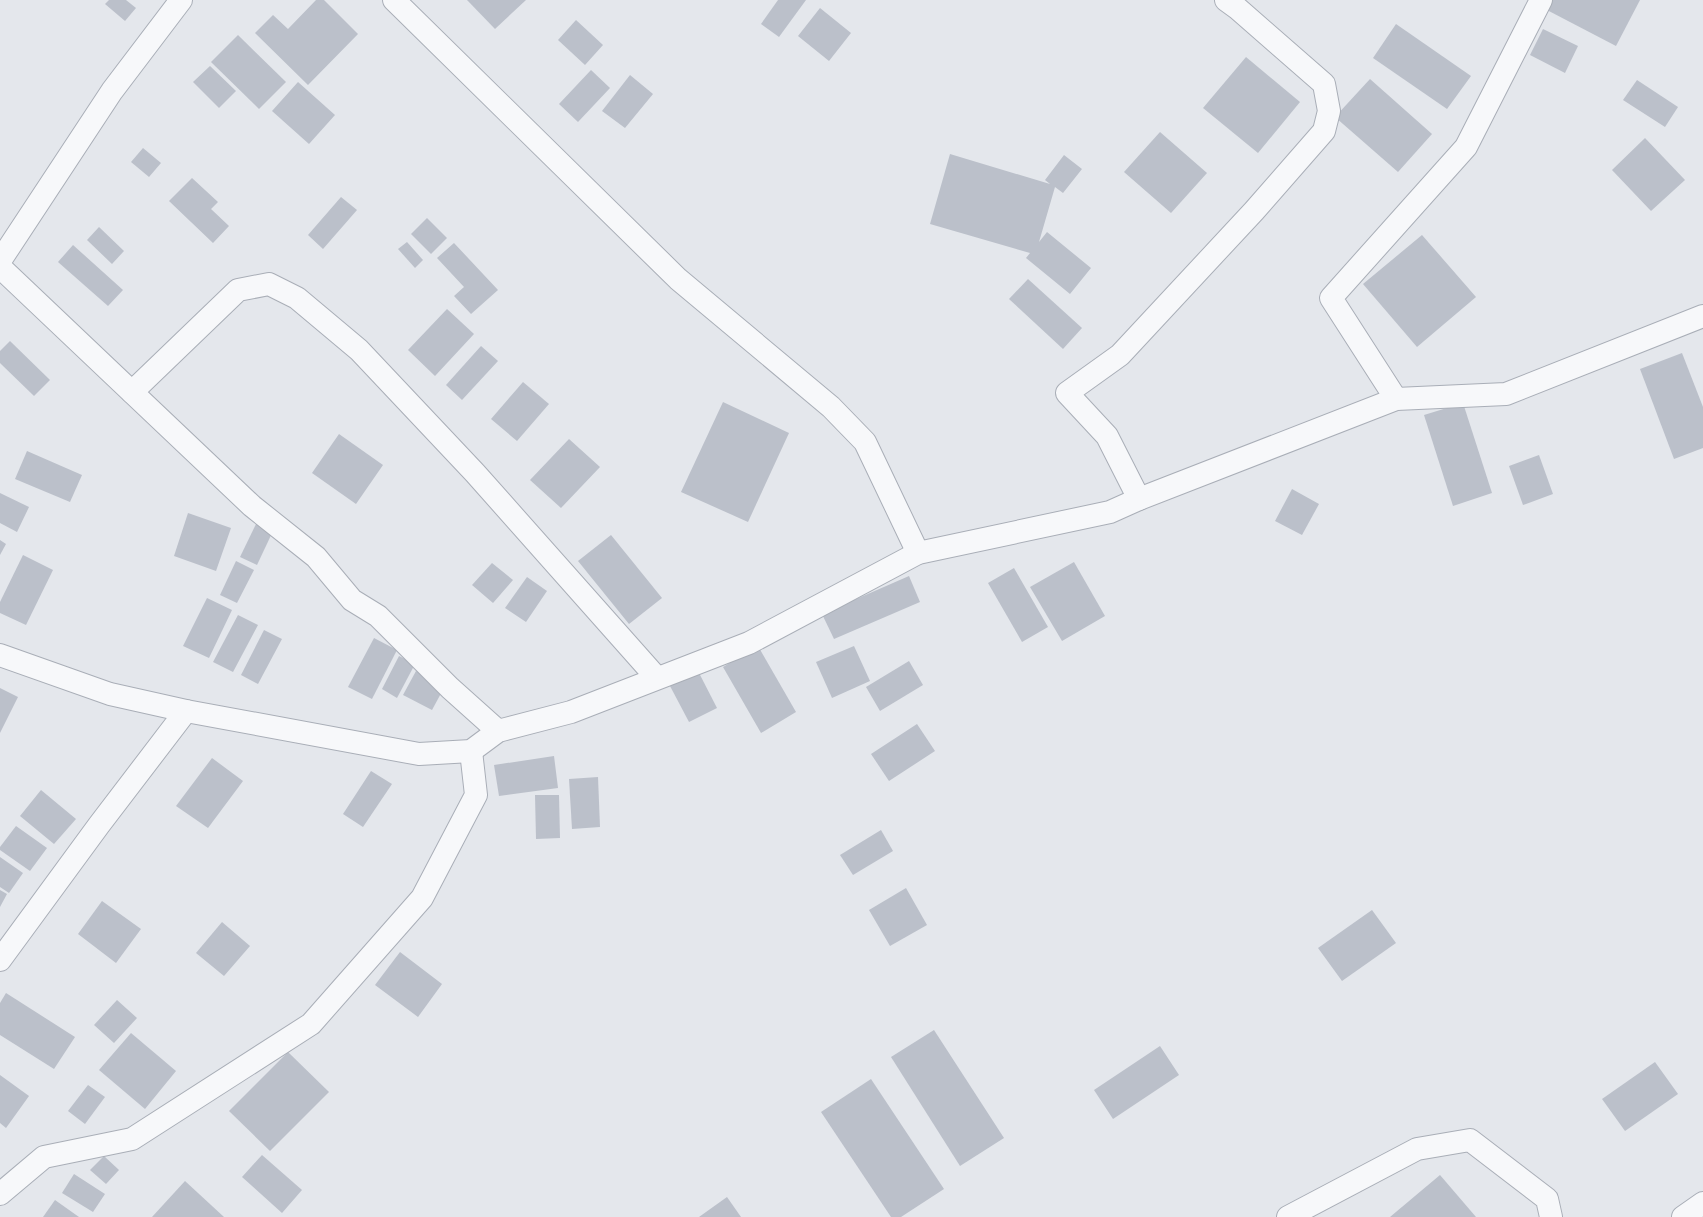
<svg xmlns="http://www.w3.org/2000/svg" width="1703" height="1217" viewBox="0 0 1703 1217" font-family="'Open Sans',sans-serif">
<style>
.building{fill:#bbc0ca}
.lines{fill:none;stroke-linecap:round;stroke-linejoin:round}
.minor-casing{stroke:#a9aeb7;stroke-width:24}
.minor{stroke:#f7f8fa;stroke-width:22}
</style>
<rect width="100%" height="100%" fill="#e4e7ec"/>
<g class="building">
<polygon points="109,0 126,0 136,8 125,21 105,4"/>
<polygon points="316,0 324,0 358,34 308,85 255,33 273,15 288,29"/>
<polygon points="467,0 526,0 495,29"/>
<polygon points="778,0 806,0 779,37 761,24"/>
<polygon points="1550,0 1640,0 1616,46 1545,9"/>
<polygon points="820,8 851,33 829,61 798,36"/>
<polygon points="576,20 603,45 585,65 558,40"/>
<polygon points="1396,24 1471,76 1447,109 1373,58"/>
<polygon points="1543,29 1578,46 1565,73 1530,55"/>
<polygon points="238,35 286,82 259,109 211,62"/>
<polygon points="1246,57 1300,102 1258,153 1203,108"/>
<polygon points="210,66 236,91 219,108 193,82"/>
<polygon points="591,70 610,88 578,122 559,104"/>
<polygon points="630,75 653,94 625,128 602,111"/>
<polygon points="1370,79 1432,134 1398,172 1335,117"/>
<polygon points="1637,80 1678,107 1665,127 1623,100"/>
<polygon points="298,82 335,115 309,144 272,111"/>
<polygon points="1160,132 1207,173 1171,213 1124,172"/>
<polygon points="1645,138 1685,180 1651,211 1612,170"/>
<polygon points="143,148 161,163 149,177 131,162"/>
<polygon points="950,154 1050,184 1045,180 1064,155 1082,169 1063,193 1055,187 1039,242 1047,232 1091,268 1070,294 1026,258 1030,253 930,224"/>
<polygon points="192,178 218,202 211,209 229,226 213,243 169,201"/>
<polygon points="341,197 357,210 323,249 308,235"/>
<polygon points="427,218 447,238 431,254 411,234"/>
<polygon points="99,227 124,251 112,264 87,240"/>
<polygon points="1422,235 1476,297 1417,347 1363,284"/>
<polygon points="407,242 423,260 415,268 398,249"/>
<polygon points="454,243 498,290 471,314 454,296 464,287 437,258"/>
<polygon points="73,245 123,290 108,306 58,262"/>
<polygon points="1028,279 1082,328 1063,349 1009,299"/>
<polygon points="447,309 474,334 435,376 408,350"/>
<polygon points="10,341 50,380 34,396 0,363 0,351"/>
<polygon points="481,346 498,361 462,400 446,385"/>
<polygon points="1682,353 1703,407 1703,448 1674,459 1640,369"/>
<polygon points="523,382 549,404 517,441 491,419"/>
<polygon points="723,402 789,433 748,522 681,492"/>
<polygon points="1463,403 1492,493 1453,506 1424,415"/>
<polygon points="339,434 383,465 356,504 312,473"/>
<polygon points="569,439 600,467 561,508 530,480"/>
<polygon points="27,451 82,475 70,502 15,479"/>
<polygon points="1539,455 1553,494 1523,505 1509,466"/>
<polygon points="1292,489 1319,504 1302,535 1275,521"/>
<polygon points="0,493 29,507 17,532 0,523"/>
<polygon points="188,513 231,528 216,571 174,556"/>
<polygon points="257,522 273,531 257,565 240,557"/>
<polygon points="611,535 662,598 629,624 578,561"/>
<polygon points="0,540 6,544 0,555"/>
<polygon points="23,555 53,570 26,625 0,613 0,602"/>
<polygon points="236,561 254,570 237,603 220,595"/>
<polygon points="1074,562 1105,616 1062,641 1030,587"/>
<polygon points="492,563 513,580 493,603 472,585"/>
<polygon points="1014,568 1048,627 1022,642 988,583"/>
<polygon points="909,576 920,602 834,639 822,614"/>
<polygon points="527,577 547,591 526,622 505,608"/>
<polygon points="207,598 232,610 209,658 183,646"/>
<polygon points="238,615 258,625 233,672 213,662"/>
<polygon points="264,630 282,639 258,684 241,675"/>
<polygon points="374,638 397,650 372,699 348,687"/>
<polygon points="758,646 796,712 761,733 723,667"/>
<polygon points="854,646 870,681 832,698 816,662"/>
<polygon points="399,656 415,664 397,698 382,689"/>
<polygon points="909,661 923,685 880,711 866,687"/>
<polygon points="416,671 445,686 432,710 403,695"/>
<polygon points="698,671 717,708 689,722 670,686"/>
<polygon points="0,688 18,697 0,733"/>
<polygon points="917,724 935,751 889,781 871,754"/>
<polygon points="554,756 558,788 499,796 494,765"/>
<polygon points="212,758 243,781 208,828 176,806"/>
<polygon points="371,771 392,784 363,827 343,814"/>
<polygon points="598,777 600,827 572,829 569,779"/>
<polygon points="41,790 76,819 54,844 20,816"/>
<polygon points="535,795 559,795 560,838 536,839"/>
<polygon points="16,826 47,848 30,871 0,850 0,847"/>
<polygon points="881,830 893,851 853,875 840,855"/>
<polygon points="0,857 23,873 9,893 0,887"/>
<polygon points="906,888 927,925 890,946 869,910"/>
<polygon points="0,890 7,894 0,907"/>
<polygon points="102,901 141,929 116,963 78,934"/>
<polygon points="1372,910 1396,943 1342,981 1318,948"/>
<polygon points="222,922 250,946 224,976 196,953"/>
<polygon points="400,952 442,984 418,1017 375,985"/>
<polygon points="6,993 75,1037 54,1069 0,1035 0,1003"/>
<polygon points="117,1000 137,1018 114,1043 94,1025"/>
<polygon points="934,1030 1004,1138 960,1166 891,1057"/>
<polygon points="131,1033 176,1071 145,1109 99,1070"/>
<polygon points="1160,1046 1179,1075 1113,1119 1094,1090"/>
<polygon points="288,1052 329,1092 270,1151 229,1111"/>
<polygon points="1655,1062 1678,1094 1625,1131 1602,1099"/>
<polygon points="0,1075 29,1096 6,1128 0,1123"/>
<polygon points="871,1079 944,1189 901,1217 891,1217 821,1112"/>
<polygon points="88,1085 105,1097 85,1124 68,1111"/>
<polygon points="262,1155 302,1190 282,1213 242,1177"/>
<polygon points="104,1156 119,1170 106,1184 90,1170"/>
<polygon points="74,1174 105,1194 93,1212 62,1193"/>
<polygon points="1440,1175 1476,1217 1390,1217"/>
<polygon points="185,1181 224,1217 152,1217"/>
<polygon points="727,1197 741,1217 699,1217"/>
<polygon points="55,1200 79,1217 43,1217"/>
</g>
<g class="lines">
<g class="minor-casing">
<g id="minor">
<polyline points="394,0 678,279 831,407 865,442 918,553"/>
<polyline points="0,261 112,91 181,0"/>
<polyline points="0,267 252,506 316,557 352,600 378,616 450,688 498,731"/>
<polyline points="132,392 238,290 269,284 297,298 359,350 475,473 657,678"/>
<polyline points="1396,399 1331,298 1466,147 1541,0"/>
<polyline points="1139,499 1107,436 1067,393 1120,355 1254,211 1324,131 1329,111 1324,84 1237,8 1226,0"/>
<polyline points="0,655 110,694 186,711 419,754 471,751 498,731 571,712 749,643 918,553 1110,512 1139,499 1396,399 1506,394 1703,316"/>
<polyline points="0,960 99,825 186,711"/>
<polyline points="0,1194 44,1157 132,1139 311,1024 422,898 476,795 471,751"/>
<polyline points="1288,1217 1417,1149 1470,1140 1547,1199 1551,1217"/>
<polyline points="1683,1217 1703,1203"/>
</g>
</g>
<use href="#minor" class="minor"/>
</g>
</svg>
